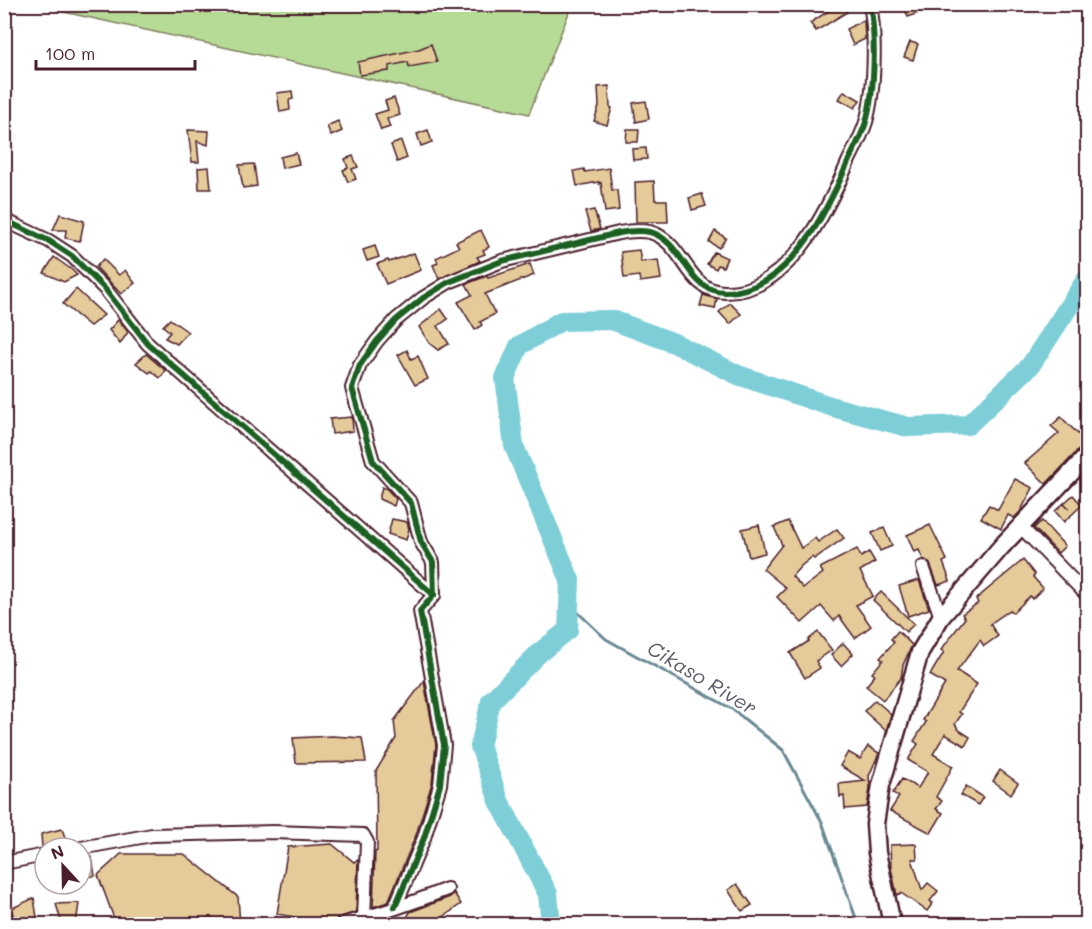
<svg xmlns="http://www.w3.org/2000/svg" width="1092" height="929" viewBox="0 0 1092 929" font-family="Mali,sans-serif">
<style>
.green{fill:#b6db96;stroke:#807d60;stroke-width:1.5}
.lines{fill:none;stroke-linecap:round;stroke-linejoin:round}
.stream{stroke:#698893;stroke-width:3}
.river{stroke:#7eced8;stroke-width:20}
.building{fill:#e5ca9a;stroke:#4a1f2b;stroke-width:1.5}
.street-casing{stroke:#4a1f2b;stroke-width:16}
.secondary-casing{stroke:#4a1f2b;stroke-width:21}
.street{stroke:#fff;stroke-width:12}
.secondary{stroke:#fff;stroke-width:16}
.cycleway-casing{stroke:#fff;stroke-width:10}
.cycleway{stroke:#1b5e20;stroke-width:6}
.labels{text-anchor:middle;stroke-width:4.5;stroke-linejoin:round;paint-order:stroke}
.water-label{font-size:20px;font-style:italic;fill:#5c5c68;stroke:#fff}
</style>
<rect width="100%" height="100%" fill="#fff"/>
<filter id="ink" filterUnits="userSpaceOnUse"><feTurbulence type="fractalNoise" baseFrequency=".0167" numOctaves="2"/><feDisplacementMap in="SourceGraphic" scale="12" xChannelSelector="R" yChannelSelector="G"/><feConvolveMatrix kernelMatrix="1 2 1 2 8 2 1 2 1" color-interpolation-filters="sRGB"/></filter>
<g filter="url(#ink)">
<polygon class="green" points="32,5 572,5 529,114"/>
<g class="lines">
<polyline class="stream" points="569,604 606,639 732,709 783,750 822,822 858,924"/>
<polyline class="river" points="551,924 548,894 499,801 480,746 491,701 539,653 568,630 570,580 514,446 505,378 519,346 561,321 612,320 674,343 738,375 833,407 908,427 968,425 1030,366 1088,277"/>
</g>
<g class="building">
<polygon points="839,4 842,4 847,12 816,31 810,23"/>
<polygon points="903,4 915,4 918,13 908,17"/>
<polygon points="864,20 865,39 853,45 846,29"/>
<polygon points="910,42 918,44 913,60 904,57"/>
<polygon points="431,44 437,62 409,67 408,62 389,66 389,71 360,75 358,62 419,49"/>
<polygon points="609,86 610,107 612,108 607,125 594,121 599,106 598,87"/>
<polygon points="292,91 293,99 289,100 290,110 280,112 277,93"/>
<polygon points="844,91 860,100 855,108 839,99"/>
<polygon points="394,98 400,115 387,119 390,127 381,130 375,114 388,110 385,101"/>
<polygon points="646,101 649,119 636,122 633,103"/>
<polygon points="338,121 342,131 331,136 327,126"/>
<polygon points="627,129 639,129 638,142 626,142"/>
<polygon points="188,130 209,131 208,145 197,141 199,162 192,162"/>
<polygon points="428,130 432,142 421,146 417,134"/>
<polygon points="401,141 407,158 397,162 391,145"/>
<polygon points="646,148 647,159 633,160 632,149"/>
<polygon points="296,153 299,164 282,168 280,157"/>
<polygon points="353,156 358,167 352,169 356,179 348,182 343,170 348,168 345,159"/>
<polygon points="254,164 257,186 243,188 239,165"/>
<polygon points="209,167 211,189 199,189 198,168"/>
<polygon points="609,168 612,190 617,190 619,210 605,212 601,183 599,184 599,182 577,186 574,171 584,169 585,172"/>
<polygon points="654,181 655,200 667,200 668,222 636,222 635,182"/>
<polygon points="702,194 706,206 692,210 689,198"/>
<polygon points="594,210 600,229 591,231 585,212"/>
<polygon points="60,214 84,221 80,241 65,238 66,230 53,230"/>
<polygon points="481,230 489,247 483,250 485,254 477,257 480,261 439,279 433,265 438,263 436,258 459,247 456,242"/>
<polygon points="715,231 726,238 719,248 709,242"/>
<polygon points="375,246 379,257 367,261 363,250"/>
<polygon points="639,250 641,262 658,260 661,279 640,282 639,276 624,278 621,252"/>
<polygon points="714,252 727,258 723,267 718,265 716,269 707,264"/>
<polygon points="414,253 421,270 386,284 377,264 388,260 389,262"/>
<polygon points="54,257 72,270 77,275 64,282 44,273"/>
<polygon points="103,259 119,275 125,270 135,283 121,294 96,267"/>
<polygon points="530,264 534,275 485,294 495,314 480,322 482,325 475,330 458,302 472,295 466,284 487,276 488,278"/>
<polygon points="76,289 104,315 90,326 63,304"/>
<polygon points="703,295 717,299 715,309 700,306"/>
<polygon points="730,303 741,314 730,324 719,312"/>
<polygon points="441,309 448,319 438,326 449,344 438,350 429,343 419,327"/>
<polygon points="170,319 188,332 177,344 165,338 170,332 163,326"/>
<polygon points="118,320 128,332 120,344 109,330"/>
<polygon points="407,350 411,359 418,356 428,379 415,385 398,355"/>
<polygon points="146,354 166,371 160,378 151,371 149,373 136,363"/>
<polygon points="352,417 353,431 332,434 330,419"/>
<polygon points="1061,417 1086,442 1046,484 1025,463 1059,433 1051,426"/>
<polygon points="1015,479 1033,488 1020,512 1014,518 1008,515 1001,529 981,518 989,505 998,510"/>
<polygon points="382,487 387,489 396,499 394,506 379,499"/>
<polygon points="1073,495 1082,505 1064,522 1055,511 1063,504 1069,508 1064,503"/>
<polygon points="392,519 407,522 409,529 406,540 388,534"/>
<polygon points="788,521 801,548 815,538 818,542 837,529 844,538 814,559 812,557 801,566 792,576 803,588 823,573 820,568 857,549 861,557 869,552 875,562 860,571 873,596 856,605 871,626 855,638 839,616 834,621 821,606 802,623 777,597 786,588 763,569 782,545 774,527"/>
<polygon points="1042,521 1065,546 1058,553 1034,528"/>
<polygon points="759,525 765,553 749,557 742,529"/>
<polygon points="930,525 947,560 943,562 950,581 938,585 930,564 923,559 919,550 914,552 907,535"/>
<polygon points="884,528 892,546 880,551 872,533"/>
<polygon points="1023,560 1035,575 1033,577 1043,588 1032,599 1030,596 1013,613 1010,610 990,624 998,636 984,646 980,640 957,671 977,684 959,712 962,714 955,724 959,730 970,737 965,746 945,734 933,754 953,766 936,797 942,801 936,809 943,813 931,833 890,811 899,797 893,793 902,779 918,788 928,772 908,760 918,744 914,741 926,722 923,720 945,684 930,675 944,652 941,650 965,618 962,614 978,603 976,599"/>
<polygon points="919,580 929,609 908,616 899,586"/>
<polygon points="881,592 914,624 906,632 873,600"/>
<polygon points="898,631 912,645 903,665 901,678 883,700 866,686 875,675 872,673 883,660 880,658 894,642 891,639"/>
<polygon points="818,632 832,650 816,661 820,668 805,678 790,653 809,641 808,640"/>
<polygon points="843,643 853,654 841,666 831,655"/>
<polygon points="424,681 436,745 432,783 416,835 388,902 373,907 375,852 377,851 376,771 396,738 394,721"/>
<polygon points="875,700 891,714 886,731 864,711"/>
<polygon points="332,736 362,738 366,762 296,763 293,738"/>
<polygon points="868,746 879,753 869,776 870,788 867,807 845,809 844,796 840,797 839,784 866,781 840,766 848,752 860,759"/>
<polygon points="1000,770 1018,783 1011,794 993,781"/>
<polygon points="966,786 983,797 978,805 961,795"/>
<polygon points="62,829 69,848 42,847 41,834"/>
<polygon points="332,844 354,862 358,860 356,912 337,918 334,924 277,914 288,847"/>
<polygon points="916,844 917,859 912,859 922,890 928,883 938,891 930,901 933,903 927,911 901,893 897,895 891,868 890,845"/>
<polygon points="121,854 184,854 238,897 240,924 116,924 98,875"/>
<polygon points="92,857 95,876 81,877 81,858"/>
<polygon points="737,884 752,905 742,911 728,890"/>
<polygon points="454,893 461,904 442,918 443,924 403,924 410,912 450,897"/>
<polygon points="34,898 38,924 18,924 10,909"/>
<polygon points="79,903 76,924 62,924 56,904"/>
</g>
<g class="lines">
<g class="street-casing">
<g id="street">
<polyline points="4,220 49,241 72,256 105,289 148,344 434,595"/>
<polyline points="1020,526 1088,596"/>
<polyline points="923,567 941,617"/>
<polyline points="81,848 152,835 273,832 363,835 367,842 364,918"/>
<polyline points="4,863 45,855"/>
<path d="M 395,907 L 424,838 L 440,785 L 444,745 L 420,611 L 434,595 L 433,562 L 421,542 L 411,503 L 373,461 L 352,388 L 360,365 L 377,341 L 396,320 L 423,298 L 449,282 L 502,261 L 619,233 C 629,231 640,230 650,232 C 685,242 686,292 725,292 C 789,293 828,209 849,160 C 855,148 862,135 866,122 C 875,91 876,36 870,4"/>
<path d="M 342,924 C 377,915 413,903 447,889"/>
</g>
</g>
<g class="secondary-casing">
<polyline id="secondary" points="892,924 877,853 875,824 881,785 920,652 941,617 1002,546 1088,455"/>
</g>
<use href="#street" class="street"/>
<use href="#secondary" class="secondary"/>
<g class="cycleway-casing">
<g id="cycleway">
<polyline points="4,220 49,241 72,256 105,289 148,344 434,595"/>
<path d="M 395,907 L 424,838 L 440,785 L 444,745 L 420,611 L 434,595 L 433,562 L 421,542 L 411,503 L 373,461 L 352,388 L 360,365 L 377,341 L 396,320 L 423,298 L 449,282 L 502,261 L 619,233 C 629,231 640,230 650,232 C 685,242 686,292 725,292 C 789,293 828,209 849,160 C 855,148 862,135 866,122 C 875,91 876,36 870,4"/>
</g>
</g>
<use href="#cycleway" class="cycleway"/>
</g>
</g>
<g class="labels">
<g class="water-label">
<text transform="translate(702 678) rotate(31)" y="7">Cikaso River</text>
</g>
</g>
<rect width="1092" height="929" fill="none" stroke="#fff" stroke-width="24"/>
<rect x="12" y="12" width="1068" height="905" fill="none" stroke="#4a1f2b" stroke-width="2" filter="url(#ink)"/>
<g transform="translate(63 866) rotate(338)"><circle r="28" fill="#ffffff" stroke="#b7a5aa" stroke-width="1.5"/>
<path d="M0-4.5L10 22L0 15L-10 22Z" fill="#4a1f2b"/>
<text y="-9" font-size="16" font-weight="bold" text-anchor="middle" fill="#4a1f2b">N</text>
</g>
<path d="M36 60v9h159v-9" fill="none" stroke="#4a1f2b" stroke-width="3"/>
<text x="45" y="60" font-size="18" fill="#4a1f2b" stroke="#ffffff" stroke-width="4.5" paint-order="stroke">100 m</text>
</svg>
